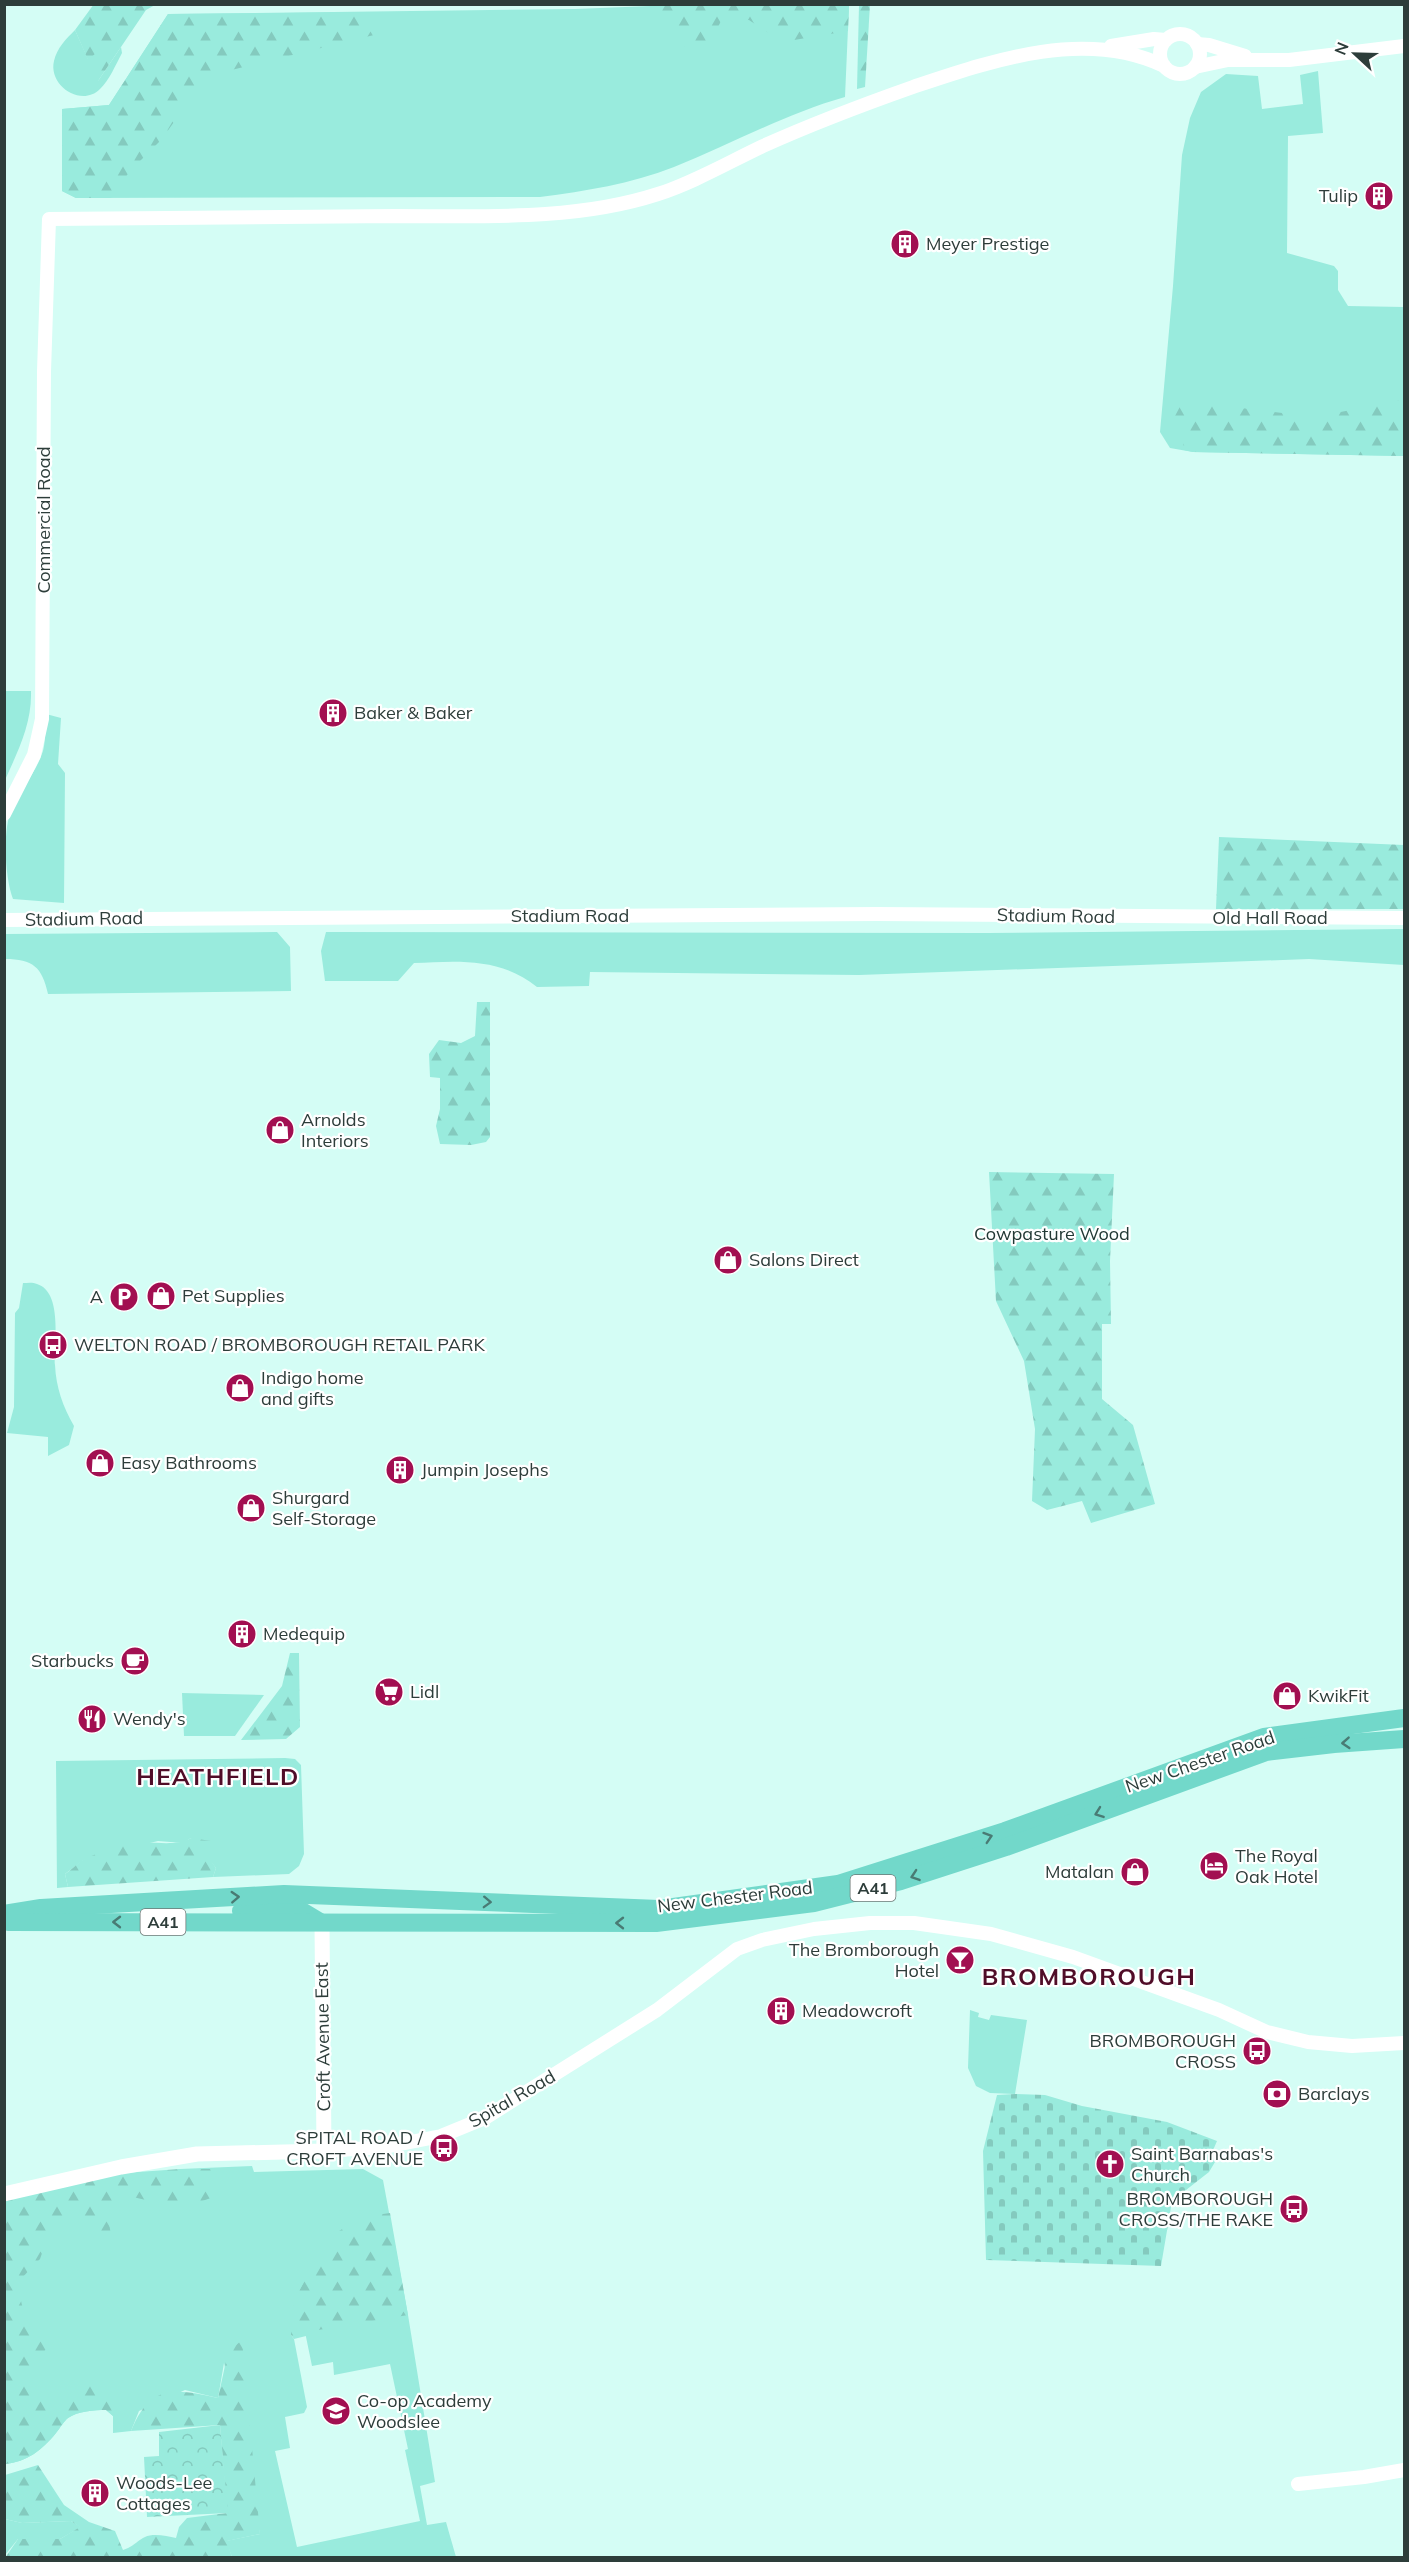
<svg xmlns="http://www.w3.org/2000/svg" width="1409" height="2562" viewBox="0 0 1409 2562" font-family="Mulish,sans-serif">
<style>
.green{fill:#99ebdd;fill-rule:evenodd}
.forest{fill:url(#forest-firs)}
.cemetery{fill:url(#cemetery-stones)}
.park{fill:url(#park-crowns)}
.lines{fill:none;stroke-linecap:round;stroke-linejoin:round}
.tertiary{stroke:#fff;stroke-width:14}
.secondary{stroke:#fff;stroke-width:15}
.trunk{stroke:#72d8ca;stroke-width:18}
.oneway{stroke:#497b74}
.labels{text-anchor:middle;stroke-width:4.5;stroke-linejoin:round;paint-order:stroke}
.shield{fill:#fff;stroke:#6c7775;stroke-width:1.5}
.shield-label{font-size:16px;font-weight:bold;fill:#2d3d3a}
.poi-label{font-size:18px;fill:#2d3d3a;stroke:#fff;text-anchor:start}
.street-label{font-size:18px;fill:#2d3d3a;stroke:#fff}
.park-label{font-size:18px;fill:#223935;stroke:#fff}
.district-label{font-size:24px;font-weight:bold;letter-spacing:1.5px;fill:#500d28;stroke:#fff}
</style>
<defs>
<pattern id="forest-firs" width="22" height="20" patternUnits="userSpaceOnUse" patternTransform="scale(1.5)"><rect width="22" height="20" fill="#99ebdd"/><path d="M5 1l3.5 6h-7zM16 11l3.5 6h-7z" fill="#84cabe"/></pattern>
<pattern id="cemetery-stones" width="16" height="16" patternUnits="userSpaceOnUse" patternTransform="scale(1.5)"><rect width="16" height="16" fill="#99ebdd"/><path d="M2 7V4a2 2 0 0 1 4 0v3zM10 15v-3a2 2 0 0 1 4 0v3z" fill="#84cabe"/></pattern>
<pattern id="park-crowns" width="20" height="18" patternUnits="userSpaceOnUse" patternTransform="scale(1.5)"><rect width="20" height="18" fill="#99ebdd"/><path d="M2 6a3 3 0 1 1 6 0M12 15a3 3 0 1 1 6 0" fill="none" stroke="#84cabe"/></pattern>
</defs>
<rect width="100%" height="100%" fill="#d4fdf5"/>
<g class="green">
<path d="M 700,4 L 849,5 L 845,97 C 785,114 731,144 674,167 C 630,184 586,191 540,197 L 76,198 L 62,191 L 62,109 L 109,105 L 168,14 L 575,9 Z"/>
<path d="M 75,30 L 88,59 L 111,39 L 98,81 L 121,47 L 122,53 C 116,64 109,81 100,89 C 81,108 48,85 54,61 C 57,48 66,39 75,30 Z"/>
<polygon points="1318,71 1323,133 1288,136 1287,253 1334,266 1338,271 1338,290 1348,306 1404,307 1404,456 1193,452 1170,448 1160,432 1173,286 1182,155 1190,118 1201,92 1226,74 1258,76 1262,109 1303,104 1300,75"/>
<path d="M 5,691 L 31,691 C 32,724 18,751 5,780 Z"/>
<path d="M 46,714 L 61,718 L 58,764 L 65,773 L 64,903 L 13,899 C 5,878 2,830 12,808 C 21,788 36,773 43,751 C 46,740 45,726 46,714 Z"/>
<path d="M 1404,929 L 1404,965 L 1309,959 L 859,975 L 590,972 L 589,986 L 537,987 C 500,957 458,961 414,963 L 398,981 L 325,981 L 321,951 L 326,932 L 988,933 Z"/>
<path d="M 277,932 L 290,947 L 291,991 L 48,994 C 42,967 33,959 5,959 L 5,934 Z"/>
<path d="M 23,1283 C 27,1283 33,1282 37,1284 C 63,1292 54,1344 55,1365 C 56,1387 63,1407 74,1426 L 69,1445 L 48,1456 L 48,1437 L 7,1433 L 14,1407 L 15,1313 L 19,1308 Z"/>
<polygon points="182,1693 264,1695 235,1736 184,1736"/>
<polygon points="285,1758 295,1759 301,1765 304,1854 299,1866 289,1874 213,1877 216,1868 191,1838 183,1843 158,1841 92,1857 82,1861 65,1874 68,1887 57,1888 56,1761"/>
<polygon points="970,2010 979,2013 978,2017 989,2020 991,2015 1027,2020 1015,2094 990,2093 976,2086 968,2068"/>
<path d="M 252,2166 L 254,2172 L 363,2169 L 383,2180 L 408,2315 L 435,2482 L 420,2486 L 427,2525 L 446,2522 L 456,2557 L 232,2557 L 226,2541 L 260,2534 L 224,2363 L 218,2398 L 185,2390 L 139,2411 L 131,2431 L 113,2433 L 113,2416 L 106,2410 C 94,2410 78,2411 68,2418 C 64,2421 60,2428 56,2433 C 42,2450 27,2462 5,2464 L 5,2201 L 180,2169 ZM 305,2332 L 312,2366 L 333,2362 L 334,2375 L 390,2364 L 408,2449 L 405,2450 L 420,2521 L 297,2547 L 275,2451 L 290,2448 L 285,2417 L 304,2413 L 307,2407 L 294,2339 L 291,2335 Z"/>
<polygon points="5,2519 22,2523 71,2521 81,2527 60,2539 18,2539 5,2555"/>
</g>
<g class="forest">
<polygon points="94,4 155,5 146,10 98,81 92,75 110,41 88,60 75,30"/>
<polygon points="700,4 849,5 848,31 782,42 749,20 721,21 708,47 685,47 668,29 655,6"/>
<polygon points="859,5 870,5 865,87 857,89"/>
<polygon points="386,12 378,34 219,73 187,104 161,140 130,171 111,198 76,198 62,191 62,109 109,105 168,14"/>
<polygon points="1404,397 1404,456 1193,452 1184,450 1182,430 1175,416 1183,401 1315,417 1402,400"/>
<polygon points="1219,837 1404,845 1404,909 1216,909"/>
<polygon points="477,1002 490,1002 490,1137 486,1142 471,1145 440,1144 436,1126 440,1109 440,1078 430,1077 429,1054 439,1040 461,1043 475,1036"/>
<polygon points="989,1172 1114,1174 1110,1261 1111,1324 1102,1324 1102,1399 1133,1425 1155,1504 1091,1523 1082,1501 1047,1510 1032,1501 1035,1429 1024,1361 996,1301"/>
<polygon points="290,1653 299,1653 300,1727 286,1739 241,1740 282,1686"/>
<path d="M 191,1838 L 211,1841 L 218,1851 L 211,1861 L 216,1868 L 213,1877 L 68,1887 L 65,1874 C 72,1870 77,1863 83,1860 C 99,1852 119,1845 137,1843 C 155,1841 175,1847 191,1838 Z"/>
<path d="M 180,2169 L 213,2169 L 211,2198 L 181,2208 L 124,2195 L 114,2202 L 109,2223 L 111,2235 L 101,2239 L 81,2232 L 72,2215 L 49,2233 L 40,2259 L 17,2283 L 24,2314 L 47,2348 L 22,2379 L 47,2400 L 86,2393 L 90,2379 L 114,2394 L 115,2405 L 113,2416 L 106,2410 C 94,2410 78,2411 68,2418 C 64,2421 60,2428 56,2433 C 42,2450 27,2462 5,2464 L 5,2201 L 59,2185 L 124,2173 Z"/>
<polygon points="390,2213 408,2315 306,2332 306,2336 294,2339 291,2335 294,2301 314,2262 339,2231 362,2217"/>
<path d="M 242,2340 L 260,2534 L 227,2541 L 232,2557 L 5,2558 L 18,2539 L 60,2539 L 80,2527 L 71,2521 L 22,2523 L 5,2519 L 5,2475 L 38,2465 L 64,2505 L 89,2522 L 115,2531 L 123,2550 C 133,2547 138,2540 145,2537 C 153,2533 167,2536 176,2538 L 179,2527 L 187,2518 L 227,2513 L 220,2425 L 131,2431 C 150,2384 174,2388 218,2398 L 228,2352 Z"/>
</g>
<polygon class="cemetery" points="1015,2094 1045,2095 1082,2106 1167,2122 1217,2141 1211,2155 1215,2162 1209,2172 1172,2201 1161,2266 986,2260 983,2151 997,2095"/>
<polygon class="park" points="220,2425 228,2513 147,2517 144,2457 159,2456 159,2432"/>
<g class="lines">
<g class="tertiary">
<circle cx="1180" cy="54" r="20"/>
<polyline points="1197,44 1209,45 1245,56"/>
<polyline points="1111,46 1154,39 1166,40"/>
<polyline points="1195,67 1228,60 1289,60 1404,46"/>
<path d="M 4,814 L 34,755 L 42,719 L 44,372 L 49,219 C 165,218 280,217 395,216 C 481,216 575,221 658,194 C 693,183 729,162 763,146 C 812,124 862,105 913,87 C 991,61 1084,28 1164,66"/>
<polyline points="4,920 877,914 1404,918"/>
<polyline points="324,2151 385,2147 441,2136 485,2118 657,2010 737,1949 762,1940 814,1929 870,1923 914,1923 991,1934 1073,1957 1219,2010 1267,2032 1308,2042 1352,2046 1404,2043"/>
<polyline points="1298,2484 1364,2477 1404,2470"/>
</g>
<polyline class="secondary" points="4,2194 121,2167 197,2154 324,2151 322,1923"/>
<g class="trunk">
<polyline points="241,1911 300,1910 320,1922"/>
<polyline points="4,1914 41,1908 284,1894 659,1909 838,1884 1005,1831 1264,1737 1404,1718"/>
<polyline points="8,1922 656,1923 814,1903 901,1881 1006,1847 1266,1752 1334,1744 1404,1739"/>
</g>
</g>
<defs><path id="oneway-chevron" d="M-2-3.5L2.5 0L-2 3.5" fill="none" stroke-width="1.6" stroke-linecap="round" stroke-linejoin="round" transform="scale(1.5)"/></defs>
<g class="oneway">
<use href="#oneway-chevron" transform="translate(1346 1743) rotate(176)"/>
<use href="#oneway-chevron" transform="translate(1099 1813) rotate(160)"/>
<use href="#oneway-chevron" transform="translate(988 1837) rotate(-18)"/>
<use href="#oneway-chevron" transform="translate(915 1876) rotate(161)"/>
<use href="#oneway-chevron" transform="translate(235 1897) rotate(-3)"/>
<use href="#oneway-chevron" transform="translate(487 1902) rotate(2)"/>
<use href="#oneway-chevron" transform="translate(117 1922) rotate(-180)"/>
<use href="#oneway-chevron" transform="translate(620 1923) rotate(-180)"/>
</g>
<defs>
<g id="building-disc" transform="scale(1.5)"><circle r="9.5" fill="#a20f51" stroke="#fff"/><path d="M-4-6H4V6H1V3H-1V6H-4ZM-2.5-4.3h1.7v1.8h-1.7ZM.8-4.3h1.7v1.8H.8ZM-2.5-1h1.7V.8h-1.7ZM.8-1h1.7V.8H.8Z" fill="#fff"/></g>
<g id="shop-disc" transform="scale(1.5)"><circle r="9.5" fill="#a20f51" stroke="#fff"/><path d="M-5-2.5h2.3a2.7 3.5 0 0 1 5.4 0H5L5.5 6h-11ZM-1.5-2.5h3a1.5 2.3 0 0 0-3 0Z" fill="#fff"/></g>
<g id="parking-disc" transform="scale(1.5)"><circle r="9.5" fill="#a20f51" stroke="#fff"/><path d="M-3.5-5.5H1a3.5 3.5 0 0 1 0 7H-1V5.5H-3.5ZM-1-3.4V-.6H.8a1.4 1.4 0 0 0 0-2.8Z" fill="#fff"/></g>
<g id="bus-disc" transform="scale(1.5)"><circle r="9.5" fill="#a20f51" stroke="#fff"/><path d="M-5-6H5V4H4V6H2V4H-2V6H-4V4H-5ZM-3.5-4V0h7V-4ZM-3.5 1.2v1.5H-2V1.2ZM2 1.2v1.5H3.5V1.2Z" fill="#fff"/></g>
<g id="cafe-disc" transform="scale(1.5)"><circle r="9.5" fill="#a20f51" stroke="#fff"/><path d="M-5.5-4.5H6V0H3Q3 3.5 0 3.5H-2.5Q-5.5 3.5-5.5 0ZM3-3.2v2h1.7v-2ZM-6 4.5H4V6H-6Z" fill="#fff"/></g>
<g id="supermarket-disc" transform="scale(1.5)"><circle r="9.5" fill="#a20f51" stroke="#fff"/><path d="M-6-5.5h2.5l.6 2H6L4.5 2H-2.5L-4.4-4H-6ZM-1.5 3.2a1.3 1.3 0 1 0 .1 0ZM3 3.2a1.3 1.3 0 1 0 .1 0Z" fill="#fff"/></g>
<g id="restaurant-disc" transform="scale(1.5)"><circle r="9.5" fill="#a20f51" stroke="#fff"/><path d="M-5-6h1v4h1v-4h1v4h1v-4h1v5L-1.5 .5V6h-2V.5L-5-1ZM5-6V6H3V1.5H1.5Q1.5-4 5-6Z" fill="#fff"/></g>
<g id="hotel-disc" transform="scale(1.5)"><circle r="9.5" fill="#a20f51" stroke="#fff"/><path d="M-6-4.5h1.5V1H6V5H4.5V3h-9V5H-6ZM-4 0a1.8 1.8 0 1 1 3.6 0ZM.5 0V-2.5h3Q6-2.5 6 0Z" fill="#fff"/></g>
<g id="bar-disc" transform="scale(1.5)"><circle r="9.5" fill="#a20f51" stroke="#fff"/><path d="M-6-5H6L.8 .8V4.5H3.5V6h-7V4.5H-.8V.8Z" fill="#fff"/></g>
<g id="bank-disc" transform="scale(1.5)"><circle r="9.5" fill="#a20f51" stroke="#fff"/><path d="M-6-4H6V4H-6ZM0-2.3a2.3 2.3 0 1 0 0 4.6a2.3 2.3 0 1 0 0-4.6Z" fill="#fff"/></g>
<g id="church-disc" transform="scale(1.5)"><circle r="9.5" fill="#a20f51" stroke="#fff"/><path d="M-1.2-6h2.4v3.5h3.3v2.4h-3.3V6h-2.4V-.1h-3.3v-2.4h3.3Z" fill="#fff"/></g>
<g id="school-disc" transform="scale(1.5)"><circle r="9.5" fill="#a20f51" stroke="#fff"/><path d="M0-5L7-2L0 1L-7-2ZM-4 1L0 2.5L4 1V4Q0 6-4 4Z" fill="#fff"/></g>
</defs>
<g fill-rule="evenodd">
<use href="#building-disc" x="1379" y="196"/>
<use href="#building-disc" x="905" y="244"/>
<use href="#building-disc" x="333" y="713"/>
<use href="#shop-disc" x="280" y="1130"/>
<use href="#shop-disc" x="728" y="1260"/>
<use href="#shop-disc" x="161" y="1296"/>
<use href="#parking-disc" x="124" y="1297"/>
<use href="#bus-disc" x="53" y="1345"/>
<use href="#shop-disc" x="240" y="1388"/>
<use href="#shop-disc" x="100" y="1463"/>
<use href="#building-disc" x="400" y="1470"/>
<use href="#shop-disc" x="251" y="1508"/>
<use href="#building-disc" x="242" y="1634"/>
<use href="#cafe-disc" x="135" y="1661"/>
<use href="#supermarket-disc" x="389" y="1692"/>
<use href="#shop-disc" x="1287" y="1696"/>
<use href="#restaurant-disc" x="92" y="1719"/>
<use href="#hotel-disc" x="1214" y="1866"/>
<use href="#shop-disc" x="1135" y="1872"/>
<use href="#bar-disc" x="960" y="1960"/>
<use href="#building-disc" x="781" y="2011"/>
<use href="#bus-disc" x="1257" y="2051"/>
<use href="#bank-disc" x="1277" y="2094"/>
<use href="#bus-disc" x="444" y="2148"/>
<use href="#church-disc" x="1110" y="2164"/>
<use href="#bus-disc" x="1294" y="2209"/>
<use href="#school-disc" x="336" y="2411"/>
<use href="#building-disc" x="95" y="2493"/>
</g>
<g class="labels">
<g class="shield">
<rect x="850.5" y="1875" width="45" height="26" rx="4.5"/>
<rect x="140.5" y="1909" width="45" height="26" rx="4.5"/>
</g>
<g class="shield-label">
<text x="873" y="1894">A41</text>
<text x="163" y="1928">A41</text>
</g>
<g class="poi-label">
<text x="1358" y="202" text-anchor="end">Tulip</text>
<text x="926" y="250">Meyer Prestige</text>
<text x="354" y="719">Baker &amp; Baker</text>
<text x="301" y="1126">Arnolds<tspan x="301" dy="21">Interiors</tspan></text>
<text x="749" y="1266">Salons Direct</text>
<text x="182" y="1302">Pet Supplies</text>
<text x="103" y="1303" text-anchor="end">A</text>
<text x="74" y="1351">WELTON ROAD / BROMBOROUGH RETAIL PARK</text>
<text x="261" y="1384">Indigo home<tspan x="261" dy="21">and gifts</tspan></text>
<text x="121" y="1469">Easy Bathrooms</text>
<text x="421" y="1476">Jumpin Josephs</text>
<text x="272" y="1504">Shurgard<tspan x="272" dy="21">Self-Storage</tspan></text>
<text x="263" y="1640">Medequip</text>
<text x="114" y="1667" text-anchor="end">Starbucks</text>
<text x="410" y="1698">Lidl</text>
<text x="1308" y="1702">KwikFit</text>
<text x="113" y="1725">Wendy's</text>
<text x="1235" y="1862">The Royal<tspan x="1235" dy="21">Oak Hotel</tspan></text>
<text x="1114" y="1878" text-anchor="end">Matalan</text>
<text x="939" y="1956" text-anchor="end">The Bromborough<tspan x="939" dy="21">Hotel</tspan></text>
<text x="802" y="2017">Meadowcroft</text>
<text x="1236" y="2047" text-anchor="end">BROMBOROUGH<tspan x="1236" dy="21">CROSS</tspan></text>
<text x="1298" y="2100">Barclays</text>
<text x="423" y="2144" text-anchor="end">SPITAL ROAD /<tspan x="423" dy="21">CROFT AVENUE</tspan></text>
<text x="1131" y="2160">Saint Barnabas's<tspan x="1131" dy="21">Church</tspan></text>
<text x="1273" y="2205" text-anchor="end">BROMBOROUGH<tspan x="1273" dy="21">CROSS/THE RAKE</tspan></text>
<text x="357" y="2407">Co-op Academy<tspan x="357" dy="21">Woodslee</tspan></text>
<text x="116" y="2489">Woods-Lee<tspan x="116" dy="21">Cottages</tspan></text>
</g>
<g class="street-label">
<text transform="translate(44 520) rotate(-90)" y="6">Commercial Road</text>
<text x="570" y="922">Stadium Road</text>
<text transform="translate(1056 916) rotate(1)" y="6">Stadium Road</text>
<text x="1270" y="924">Old Hall Road</text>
<text transform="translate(84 919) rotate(-1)" y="6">Stadium Road</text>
<text transform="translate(1200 1762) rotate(-19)" y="6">New Chester Road</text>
<text transform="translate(735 1897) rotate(-7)" y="6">New Chester Road</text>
<text transform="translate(323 2037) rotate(-91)" y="6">Croft Avenue East</text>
<text transform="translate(512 2099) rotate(-30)" y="6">Spital Road</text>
</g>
<g class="park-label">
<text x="1052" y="1240">Cowpasture Wood</text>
</g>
<g class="district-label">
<text x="218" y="1785">HEATHFIELD</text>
<text x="1089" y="1985">BROMBOROUGH</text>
</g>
</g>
<rect width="1409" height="2562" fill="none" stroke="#2d3d3a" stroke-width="12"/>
<g transform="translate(1355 54) rotate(292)" stroke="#ffffff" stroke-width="4.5" paint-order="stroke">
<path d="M0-4.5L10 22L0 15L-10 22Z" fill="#2d3d3a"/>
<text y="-9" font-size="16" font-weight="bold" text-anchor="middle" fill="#2d3d3a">N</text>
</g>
</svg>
